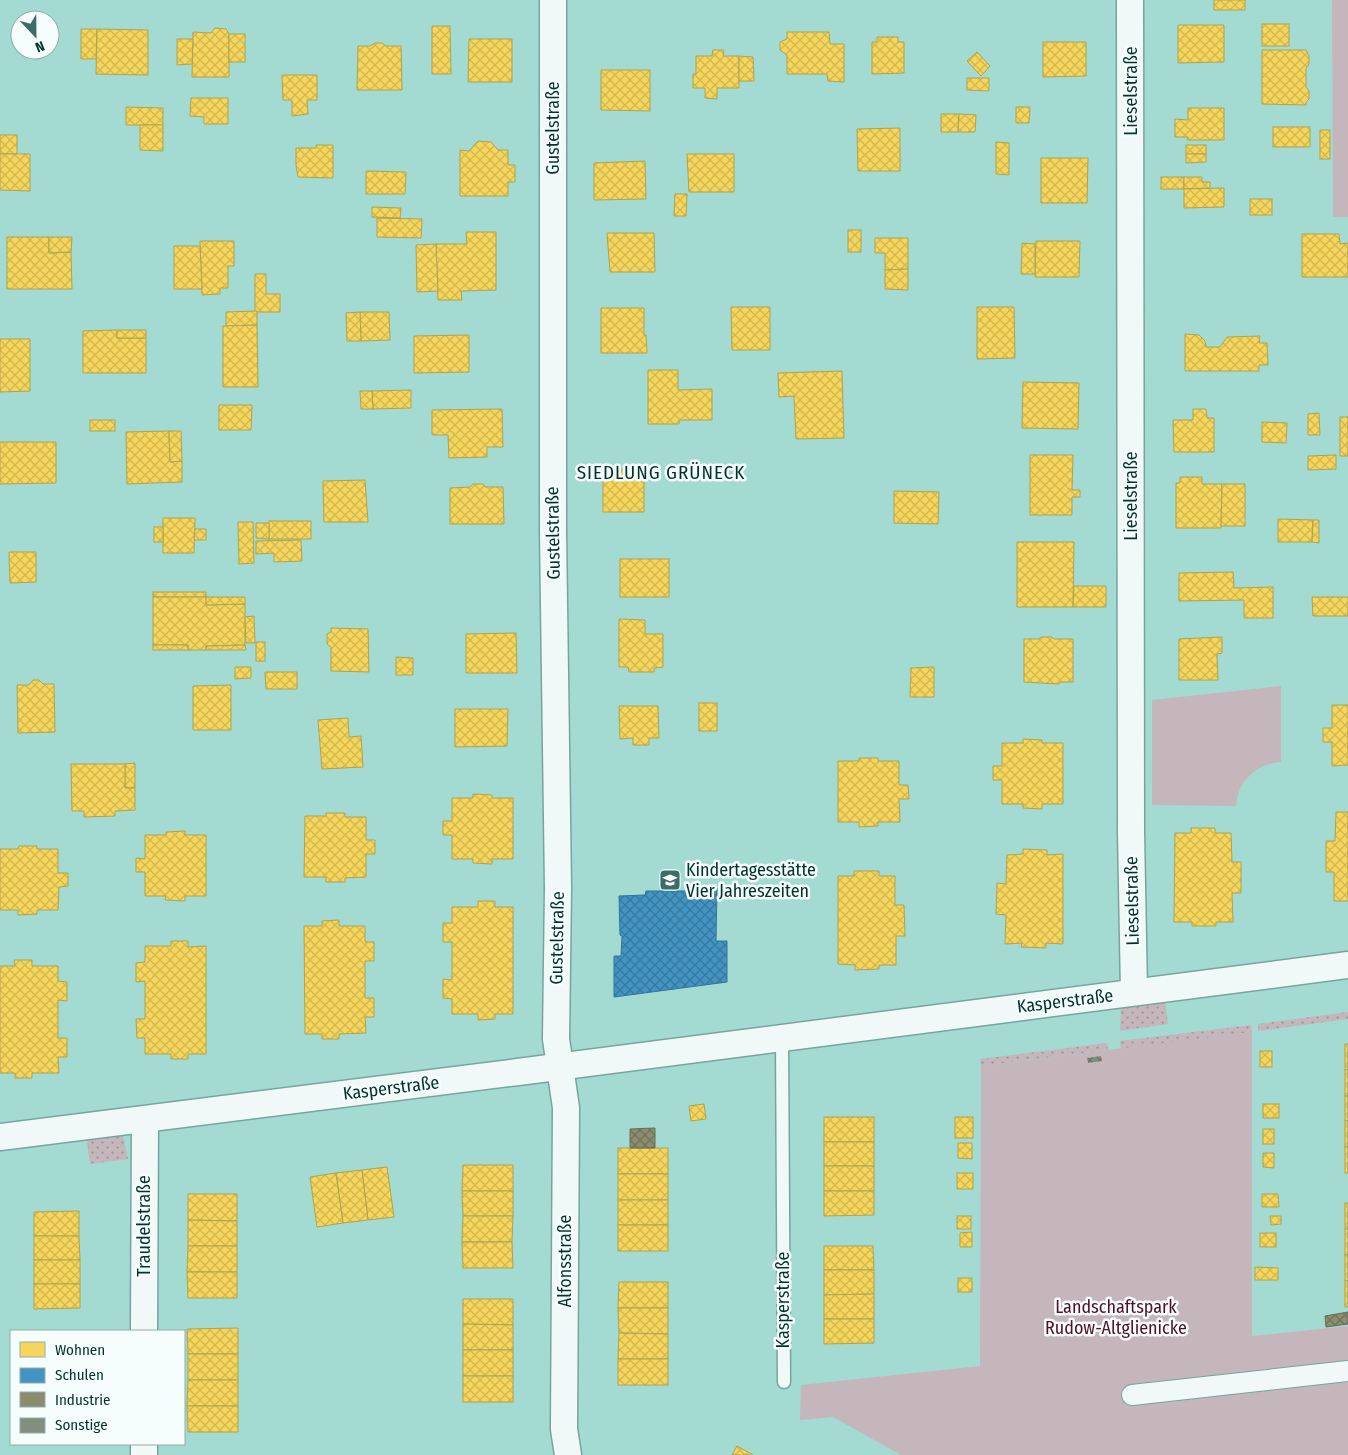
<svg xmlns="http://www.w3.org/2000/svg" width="1348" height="1455" viewBox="0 0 1348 1455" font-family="'Fira Sans Condensed',sans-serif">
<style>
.grass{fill:url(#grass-dots)}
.park{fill:#c4b6bb}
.homes{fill:url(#homes-cross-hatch);stroke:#ada44e}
.schools{fill:url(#schools-cross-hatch);stroke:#307696}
.industry{fill:url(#industry-cross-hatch);stroke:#63715a}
.building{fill:url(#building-cross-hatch)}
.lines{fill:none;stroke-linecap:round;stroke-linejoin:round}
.service-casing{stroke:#77a59e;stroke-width:15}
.pedestrian-casing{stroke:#77a59e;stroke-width:22}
.minor-casing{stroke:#77a59e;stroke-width:29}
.service{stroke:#f1f9f8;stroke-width:12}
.pedestrian{stroke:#f1f9f8;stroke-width:20}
.minor{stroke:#f1f9f8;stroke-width:26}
.labels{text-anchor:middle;stroke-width:5;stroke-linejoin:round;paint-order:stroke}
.street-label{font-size:18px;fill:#03312c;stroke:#f5fefc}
.poi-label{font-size:18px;fill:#03312c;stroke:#f5fefc;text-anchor:start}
.park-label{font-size:18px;fill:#520f27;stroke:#f5fefc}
.neighbourhood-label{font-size:19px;letter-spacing:1px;fill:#03312c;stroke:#f5fefc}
</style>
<defs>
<pattern id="grass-dots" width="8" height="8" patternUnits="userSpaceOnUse" patternTransform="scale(1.25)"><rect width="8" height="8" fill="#c4b6bb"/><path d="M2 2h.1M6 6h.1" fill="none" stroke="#9d9598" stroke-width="1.8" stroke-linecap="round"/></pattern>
<pattern id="homes-cross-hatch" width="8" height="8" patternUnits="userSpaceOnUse" patternTransform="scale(1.25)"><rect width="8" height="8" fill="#f6d55c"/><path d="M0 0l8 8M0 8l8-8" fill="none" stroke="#d1b750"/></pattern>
<pattern id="schools-cross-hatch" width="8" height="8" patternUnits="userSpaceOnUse" patternTransform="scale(1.25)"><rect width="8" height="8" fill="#4393c3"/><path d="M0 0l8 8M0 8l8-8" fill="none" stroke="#36799f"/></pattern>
<pattern id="industry-cross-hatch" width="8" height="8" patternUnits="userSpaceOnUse" patternTransform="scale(1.25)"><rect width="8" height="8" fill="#8c8c6e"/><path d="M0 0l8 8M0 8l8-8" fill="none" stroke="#70735b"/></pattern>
<pattern id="building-cross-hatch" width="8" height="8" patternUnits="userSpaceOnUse" patternTransform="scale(1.25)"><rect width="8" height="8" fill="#828f7e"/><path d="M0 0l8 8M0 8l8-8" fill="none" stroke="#687567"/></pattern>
</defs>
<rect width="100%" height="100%" fill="#a3dad2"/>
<g class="grass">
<polygon points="1165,1001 1168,1024 1120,1031 1121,1006"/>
<polygon points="1348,1012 1348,1019 1258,1031 1258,1024"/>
<polygon points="1251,1025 1252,1032 1121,1049 1120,1041"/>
<polygon points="1107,1043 1108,1050 981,1066 980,1059"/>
<polygon points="123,1135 128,1159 90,1164 87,1141 89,1139"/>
</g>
<g class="park">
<polygon points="1332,0 1348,0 1348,217 1333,217"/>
<path d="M 1281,686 L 1281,762 C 1257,763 1237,782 1236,806 L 1152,805 L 1152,700 Z"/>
<polygon points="1252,1032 1252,1336 1348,1326 1348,1455 901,1455 833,1417 800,1420 801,1385 980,1366 981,1066"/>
</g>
<g class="homes">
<rect x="1214" y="0" width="31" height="10"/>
<rect x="1262" y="24" width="27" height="22"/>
<polygon points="1178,25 1224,25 1224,62 1178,63"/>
<polygon points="432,26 450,26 451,74 432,74"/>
<polygon points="215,28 226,29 229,34 229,77 192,77 193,32 211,33"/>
<polygon points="81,29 97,29 96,59 81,59"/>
<polygon points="97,29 148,30 148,75 96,74"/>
<polygon points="787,32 829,32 830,44 844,44 844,82 828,81 827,74 787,74 787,55 780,50 780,42 787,39"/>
<rect x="229" y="34" width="16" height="28"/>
<polygon points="877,37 898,37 898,42 904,42 904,73 872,74 872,42 877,42"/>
<polygon points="177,39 193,39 192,64 177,65"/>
<polygon points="469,39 512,39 512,82 468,82"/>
<polygon points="1043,42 1086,42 1086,76 1043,77"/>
<polygon points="375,43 382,43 386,46 401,46 402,90 357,90 358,46 370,46"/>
<polygon points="713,50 724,50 723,56 739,56 739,88 717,88 717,99 705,98 705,88 693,88 693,74 696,74 696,56 712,56"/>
<polygon points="1262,50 1306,50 1309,56 1309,64 1306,68 1306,87 1309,91 1309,99 1306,102 1306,105 1262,104"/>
<polygon points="977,52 990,66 981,76 967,61"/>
<polygon points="739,56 753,57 754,81 739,81"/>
<polygon points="601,70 650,70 650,111 601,110"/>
<polygon points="282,75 317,75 317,100 307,100 308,114 292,116 292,100 283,100"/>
<polygon points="967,78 989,78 989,91 967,90"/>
<polygon points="191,98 228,98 228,124 204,124 204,117 190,116"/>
<polygon points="126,107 163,108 163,125 126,125"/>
<polygon points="1016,107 1030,107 1029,123 1016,123"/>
<polygon points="1188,108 1224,108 1224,140 1187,140 1188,137 1175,137 1175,119 1188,120"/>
<polygon points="941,114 959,114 958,132 941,132"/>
<polygon points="959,114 976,115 975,132 958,132"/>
<polygon points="140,125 163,125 163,151 140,150"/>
<rect x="1273" y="127" width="37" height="20"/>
<polygon points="900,128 900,171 858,171 857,129"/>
<rect x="1320" y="130" width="10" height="29"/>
<rect x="0" y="135" width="17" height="19"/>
<polygon points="478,141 491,142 498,150 508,150 508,165 515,165 515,182 508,182 508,196 460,196 460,150 469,151"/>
<polygon points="996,142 1009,143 1009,175 996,174"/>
<polygon points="316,145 333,145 333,178 298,177 296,166 296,148 316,148"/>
<rect x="1186" y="145" width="20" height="9"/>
<polygon points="0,154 30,154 30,191 0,190"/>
<polygon points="687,154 734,154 734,192 689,192"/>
<polygon points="1186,154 1206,154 1206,162 1186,163"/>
<polygon points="1041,158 1088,158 1087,203 1041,203"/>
<polygon points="645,161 646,199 594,200 594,163"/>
<polygon points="366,171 406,172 405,194 366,194"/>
<rect x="1161" y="177" width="23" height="12"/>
<polygon points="1184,177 1202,177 1202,182 1210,182 1210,188 1184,189"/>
<polygon points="1224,188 1224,207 1184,208 1184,189"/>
<polygon points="675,194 687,194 686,216 674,216"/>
<rect x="1250" y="199" width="22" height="16"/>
<polygon points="372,207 401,208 400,218 372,217"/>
<polygon points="377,218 422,219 421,238 377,237"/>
<rect x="848" y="230" width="13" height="22"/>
<polygon points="466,232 496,232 496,290 461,291 462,300 438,300 436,244 467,244"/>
<polygon points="607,233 654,233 655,272 610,272"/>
<polygon points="1302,234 1339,234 1340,244 1348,243 1348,277 1302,277"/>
<polygon points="7,237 49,237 49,253 71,252 72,289 7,289"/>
<polygon points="49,237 72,237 71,252 49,253"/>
<polygon points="875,238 908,238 908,269 885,270 885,253 875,253"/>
<polygon points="200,241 234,241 234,266 228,266 228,288 220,288 220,294 202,295"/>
<polygon points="1036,241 1080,241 1079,277 1035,277"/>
<polygon points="1022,243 1035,244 1035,274 1021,274"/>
<polygon points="436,244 438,291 417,292 416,245"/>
<polygon points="174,246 200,246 202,289 174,289"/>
<polygon points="908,269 908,290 885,289 885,270"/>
<polygon points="255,274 266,274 266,294 280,294 280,312 255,312"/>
<polygon points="731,307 770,307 770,350 732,350"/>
<polygon points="977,307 1014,307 1015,358 977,359"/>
<polygon points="601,308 644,308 644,335 646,335 647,353 601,353"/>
<polygon points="257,311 257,325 226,326 226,312"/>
<polygon points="360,312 389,312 390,340 361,341"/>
<polygon points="360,312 361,341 347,341 346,313"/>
<polygon points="257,325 258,387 223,387 223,326"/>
<polygon points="117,330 117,338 146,338 146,373 83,373 83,331"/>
<rect x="117" y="330" width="29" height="8"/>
<polygon points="1185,334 1199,335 1205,341 1206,347 1220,347 1227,337 1260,336 1259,343 1267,343 1268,365 1259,365 1259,371 1185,371"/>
<polygon points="469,335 469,372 414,373 414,336"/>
<polygon points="0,339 30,339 30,391 0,392"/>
<polygon points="648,370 678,370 678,390 712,389 712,420 679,420 679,424 648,424"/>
<polygon points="842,371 844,438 796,439 794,396 779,397 778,373"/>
<polygon points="1023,382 1079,383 1078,429 1022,428"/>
<polygon points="411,390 411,408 373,409 372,391"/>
<polygon points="360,391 372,391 373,409 361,409"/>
<polygon points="219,405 252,405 251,430 219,430"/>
<polygon points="502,409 503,447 487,447 487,457 449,458 448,435 432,435 432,410"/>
<polygon points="1193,409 1206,409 1207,418 1214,418 1214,452 1174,452 1173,420 1193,420"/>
<polygon points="1319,413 1320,435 1308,435 1308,414"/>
<rect x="1340" y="417" width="8" height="39"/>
<rect x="90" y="420" width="25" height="11"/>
<polygon points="1262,422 1287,423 1286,443 1262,442"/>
<polygon points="169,431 170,462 182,461 182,482 127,484 126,432"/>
<polygon points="169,431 181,431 182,461 170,462"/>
<polygon points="0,442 56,442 56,483 0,484"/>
<polygon points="1030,455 1073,455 1072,490 1080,490 1080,497 1072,497 1072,515 1030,515"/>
<polygon points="1336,455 1336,469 1308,470 1308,456"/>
<polygon points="628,466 636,466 641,470 644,470 644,512 603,512 603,470 624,470"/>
<polygon points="1180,477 1202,477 1202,484 1222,484 1221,528 1176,528 1176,483 1180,483"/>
<polygon points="365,480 368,522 324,522 323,481"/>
<polygon points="473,484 483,484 485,487 503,487 504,524 450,524 450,488 470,487"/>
<polygon points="1222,484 1245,484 1245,526 1221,526"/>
<polygon points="894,491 939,492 938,524 894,523"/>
<polygon points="163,518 195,518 194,553 163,553"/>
<polygon points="1278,519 1313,520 1312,542 1278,542"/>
<polygon points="1313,520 1319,520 1319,543 1312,542"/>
<rect x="269" y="521" width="42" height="18"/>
<polygon points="238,522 253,522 254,563 239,564"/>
<polygon points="256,523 269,523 269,539 256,538"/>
<rect x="154" y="527" width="9" height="15"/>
<polygon points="195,529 206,529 206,540 194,540"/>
<polygon points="301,540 302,561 274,562 274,553 256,554 256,541"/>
<polygon points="1017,542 1074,542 1073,607 1017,607"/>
<polygon points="9,552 36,552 36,582 10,583"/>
<rect x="620" y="559" width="49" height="38"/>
<polygon points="1233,572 1234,588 1273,587 1273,618 1244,618 1244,600 1179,601 1179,573"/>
<polygon points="1074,586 1106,586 1106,607 1073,607"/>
<rect x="153" y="592" width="53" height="5"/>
<polygon points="153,597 206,597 206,605 245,604 245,645 206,646 206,650 188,650 188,645 153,645"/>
<polygon points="206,597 245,597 245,604 206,605"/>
<polygon points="1312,597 1348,597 1348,616 1313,616"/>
<polygon points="254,616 255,643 246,643 245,617"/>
<polygon points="619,619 645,620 645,634 663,634 663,667 654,668 654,672 629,672 628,667 619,667"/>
<polygon points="331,628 368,629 369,672 331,671 331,647 327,644 327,634 331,632"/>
<polygon points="516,633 517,673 466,673 466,634"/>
<polygon points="1041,637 1052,637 1054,639 1073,639 1073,682 1060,682 1059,684 1024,682 1024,639 1039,639"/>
<polygon points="1222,637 1222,653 1217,654 1218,680 1179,680 1179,639"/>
<rect x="256" y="642" width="9" height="19"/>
<rect x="153" y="645" width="35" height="5"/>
<polygon points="245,645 246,650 206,650 206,646"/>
<polygon points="396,657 413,658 413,675 396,675"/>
<polygon points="235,667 251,667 251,678 235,679"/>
<polygon points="934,667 934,697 910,697 911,668"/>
<polygon points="265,672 297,672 297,689 266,689"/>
<polygon points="33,680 39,680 43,684 54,684 55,732 18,733 17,685 29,685"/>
<polygon points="231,685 231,730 193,730 193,686"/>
<rect x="699" y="703" width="18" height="28"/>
<polygon points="1332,705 1348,705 1348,765 1332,766 1332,742 1323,742 1323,728 1332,728"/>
<polygon points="619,706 658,706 659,738 649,738 649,745 633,745 633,738 620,739"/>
<polygon points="455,709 508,709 507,746 455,747"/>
<polygon points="348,718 349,737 361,736 363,767 322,769 318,720"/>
<polygon points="1023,739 1042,740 1042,743 1063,743 1063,804 1042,804 1042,809 1023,808 1023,804 1002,804 1002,780 993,780 993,766 1002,766 1002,743 1023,743"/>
<polygon points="859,758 878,758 878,761 899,761 899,785 908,785 909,799 899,799 900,822 878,822 878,826 859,827 859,822 838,822 838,761 859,761"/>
<polygon points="135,763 135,788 125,788 125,764"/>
<polygon points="71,764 125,764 125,788 135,788 135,810 115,811 115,816 84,817 84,811 72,811"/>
<polygon points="473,794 492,795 492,798 513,798 513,859 492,859 492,864 473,863 473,859 452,859 452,835 443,835 443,821 452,821 452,798 473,798"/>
<polygon points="1336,812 1348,812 1348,901 1334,901 1334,872 1326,872 1326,841 1335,841"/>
<polygon points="326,813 345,813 345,817 366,817 366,840 375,840 375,854 366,854 366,877 345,878 345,882 326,882 326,877 304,877 305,816 326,816"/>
<polygon points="1191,828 1215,828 1215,833 1231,833 1232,862 1241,862 1241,893 1232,893 1233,922 1216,922 1216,926 1192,926 1192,922 1174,922 1175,833 1191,833"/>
<polygon points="185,831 185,835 206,835 206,896 185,896 185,901 165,900 166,896 145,896 145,872 136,872 136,858 145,859 145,835 166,835 166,832"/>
<polygon points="19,846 37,846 37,849 58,849 58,873 68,873 68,886 59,887 58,910 37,910 37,914 18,915 18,910 0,910 0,849 18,849"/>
<polygon points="1023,849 1047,850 1047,855 1063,854 1063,944 1046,943 1046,948 1021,947 1022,943 1005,944 1006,915 996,914 997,883 1006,884 1007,855 1023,854"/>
<polygon points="854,871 879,871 879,876 895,876 895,905 904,905 905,936 896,936 896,965 879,965 879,969 855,970 855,965 838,964 838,876 854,876"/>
<polygon points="478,901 495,901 495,907 513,907 513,1014 495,1014 495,1019 478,1020 478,1014 452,1014 452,999 443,998 443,979 452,980 452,942 443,942 443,923 452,923 452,907 478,907"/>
<polygon points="339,920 339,926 365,926 365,942 374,942 374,961 365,961 365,998 374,998 374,1017 365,1017 366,1033 339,1034 339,1039 322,1039 322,1034 305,1034 304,926 322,926 322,921"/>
<polygon points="171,941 188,941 188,947 206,946 206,1054 188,1054 188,1059 171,1059 171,1054 145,1054 145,1038 137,1038 136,1019 145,1019 145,981 136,982 136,963 145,962 145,946 171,946"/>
<polygon points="14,960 32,960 32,966 58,966 58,981 67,982 67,1001 58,1000 58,1038 67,1038 67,1057 58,1057 59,1073 32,1073 32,1078 15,1078 15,1073 0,1073 0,966 15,966"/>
<rect x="1345" y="1044" width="3" height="26"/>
<rect x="1260" y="1051" width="12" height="16"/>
<rect x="1345" y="1070" width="3" height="26"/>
<rect x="1345" y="1096" width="3" height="25"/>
<polygon points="704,1104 706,1119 691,1121 689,1106"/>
<rect x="1263" y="1104" width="16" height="14"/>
<rect x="824" y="1117" width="50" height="25"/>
<rect x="955" y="1117" width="18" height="21"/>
<rect x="1345" y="1121" width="3" height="26"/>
<rect x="1263" y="1129" width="11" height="15"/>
<rect x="824" y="1142" width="50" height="24"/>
<polygon points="958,1143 972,1143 972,1159 958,1158"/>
<rect x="1345" y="1147" width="3" height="26"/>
<rect x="618" y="1148" width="50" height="26"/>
<polygon points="1263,1153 1274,1153 1274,1168 1263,1167"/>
<polygon points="463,1165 513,1165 513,1191 462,1191"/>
<rect x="824" y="1166" width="50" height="25"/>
<polygon points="387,1167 394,1217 368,1220 362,1170"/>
<polygon points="362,1170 368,1220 343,1223 336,1173"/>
<polygon points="336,1173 343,1223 317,1227 310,1177"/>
<rect x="957" y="1173" width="16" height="16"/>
<rect x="618" y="1174" width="50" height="26"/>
<polygon points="462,1191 513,1191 513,1216 463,1216"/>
<polygon points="824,1191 874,1191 874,1215 824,1216"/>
<polygon points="188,1194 237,1194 237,1221 188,1220"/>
<polygon points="1262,1194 1278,1194 1279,1207 1262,1207"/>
<rect x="618" y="1200" width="50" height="25"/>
<rect x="1345" y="1203" width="3" height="26"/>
<polygon points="79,1211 79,1236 34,1236 34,1212"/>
<polygon points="463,1216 513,1216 512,1242 462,1242"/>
<rect x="957" y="1216" width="14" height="13"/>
<polygon points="1270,1216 1281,1216 1281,1224 1271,1225"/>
<polygon points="188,1220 237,1221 237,1246 188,1246"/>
<rect x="618" y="1225" width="50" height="26"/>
<rect x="1345" y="1229" width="3" height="26"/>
<polygon points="972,1232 972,1247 960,1247 960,1233"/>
<rect x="1260" y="1233" width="16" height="14"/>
<polygon points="34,1236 79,1236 80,1260 34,1260"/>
<polygon points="462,1242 512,1242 513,1268 463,1268"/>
<polygon points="188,1246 237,1246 237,1272 187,1272"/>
<polygon points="824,1246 873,1246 874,1270 824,1270"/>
<rect x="1345" y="1255" width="3" height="26"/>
<rect x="34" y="1260" width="46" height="24"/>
<polygon points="1255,1267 1278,1268 1278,1280 1255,1280"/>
<polygon points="824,1270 874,1270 874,1294 824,1295"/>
<polygon points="187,1272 237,1272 237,1298 188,1298"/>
<rect x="958" y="1278" width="14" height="14"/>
<rect x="1345" y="1281" width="3" height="26"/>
<polygon points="619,1282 668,1282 668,1308 618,1308"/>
<polygon points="34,1284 80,1284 80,1308 34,1309"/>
<polygon points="874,1294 874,1319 824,1319 824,1295"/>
<polygon points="463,1299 513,1299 513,1325 463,1324"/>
<polygon points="618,1308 668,1308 668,1334 619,1333"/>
<polygon points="824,1319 874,1319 874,1343 824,1344"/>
<polygon points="463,1324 513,1325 513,1350 463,1350"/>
<polygon points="238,1328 238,1354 188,1354 187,1329"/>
<polygon points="619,1333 668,1334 668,1359 618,1359"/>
<rect x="463" y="1350" width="50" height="26"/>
<rect x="188" y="1354" width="50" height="26"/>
<rect x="618" y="1359" width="50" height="26"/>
<rect x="463" y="1376" width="50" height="26"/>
<polygon points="188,1380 238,1380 238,1406 187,1406"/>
<polygon points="187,1406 238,1406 238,1432 188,1432"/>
<polygon points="737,1446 753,1455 732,1455"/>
</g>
<polygon class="schools" points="717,888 716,941 727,941 727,982 614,997 614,956 621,956 622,936 620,935 619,896 645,895 646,891 690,891 690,889"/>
<g class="industry">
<polygon points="655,1128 655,1148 630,1148 630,1129"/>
<polygon points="1348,1312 1348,1324 1326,1327 1325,1316"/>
</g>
<polygon class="building" points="1101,1056 1102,1061 1088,1063 1087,1058"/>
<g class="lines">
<g class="service-casing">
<polyline id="service" points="782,1038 784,1382"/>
</g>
<g class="pedestrian-casing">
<polyline id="pedestrian" points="1132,1395 1348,1371"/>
</g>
<g class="minor-casing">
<g id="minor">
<polyline points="553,0 553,532 558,888 556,1039 566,1108 564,1429 568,1455"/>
<polyline points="1130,0 1131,832 1134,992"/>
<polyline points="0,1137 518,1072 1348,965"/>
<polyline points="144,1331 145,1120"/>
<polyline points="144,1455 144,1444"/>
</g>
</g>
<use href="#service" class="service"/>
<use href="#pedestrian" class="pedestrian"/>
<use href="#minor" class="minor"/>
</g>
<defs>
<g id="school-square" transform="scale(1.125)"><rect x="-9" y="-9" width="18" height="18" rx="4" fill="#3b6c66" stroke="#f5fefc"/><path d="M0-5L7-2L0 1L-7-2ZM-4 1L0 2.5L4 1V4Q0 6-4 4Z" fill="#fff"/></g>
</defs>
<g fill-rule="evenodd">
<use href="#school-square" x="670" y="880"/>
</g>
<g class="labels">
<g class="street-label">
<text transform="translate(1131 91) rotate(-90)" y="6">Lieselstraße</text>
<text transform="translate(553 128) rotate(-90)" y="6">Gustelstraße</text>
<text transform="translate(1131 496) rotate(-90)" y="6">Lieselstraße</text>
<text transform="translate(553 533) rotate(-91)" y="6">Gustelstraße</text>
<text transform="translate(1132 901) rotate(-91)" y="6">Lieselstraße</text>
<text transform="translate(557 938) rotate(-89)" y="6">Gustelstraße</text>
<text transform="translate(1065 1001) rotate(-7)" y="6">Kasperstraße</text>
<text transform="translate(391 1088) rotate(-7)" y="6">Kasperstraße</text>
<text transform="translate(144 1226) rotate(-90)" y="6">Traudelstraße</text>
<text transform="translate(565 1261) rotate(-90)" y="6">Alfonsstraße</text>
<text transform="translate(783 1300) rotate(-90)" y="6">Kasperstraße</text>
</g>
<g class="poi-label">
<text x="686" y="876">Kindertagesstätte<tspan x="686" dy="21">Vier Jahreszeiten</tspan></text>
</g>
<g class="park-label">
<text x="1116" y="1313">Landschaftspark<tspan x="1116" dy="21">Rudow-Altglienicke</tspan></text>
</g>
<g class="neighbourhood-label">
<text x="661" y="479">SIEDLUNG GRÜNECK</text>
</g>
</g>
<rect x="10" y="1330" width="175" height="115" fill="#f5fefc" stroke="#94aca9"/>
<rect x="20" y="1342" width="25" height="15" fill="#f6d55c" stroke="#94aca9"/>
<text x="55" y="1355" font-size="15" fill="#03312c">Wohnen</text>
<rect x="20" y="1368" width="25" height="15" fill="#4393c3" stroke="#94aca9"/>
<text x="55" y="1380" font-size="15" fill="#03312c">Schulen</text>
<rect x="20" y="1392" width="25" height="15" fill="#8c8c6e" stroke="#94aca9"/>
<text x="55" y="1405" font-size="15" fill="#03312c">Industrie</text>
<rect x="20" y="1418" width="25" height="15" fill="#828f7e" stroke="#94aca9"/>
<text x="55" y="1430" font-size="15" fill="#03312c">Sonstige</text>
<g transform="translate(35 35) rotate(158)"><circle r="24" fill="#f5fefc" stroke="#94aca9"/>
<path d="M0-4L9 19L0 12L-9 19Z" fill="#3b6c66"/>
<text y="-8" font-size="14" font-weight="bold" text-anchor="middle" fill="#03312c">N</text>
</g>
</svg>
